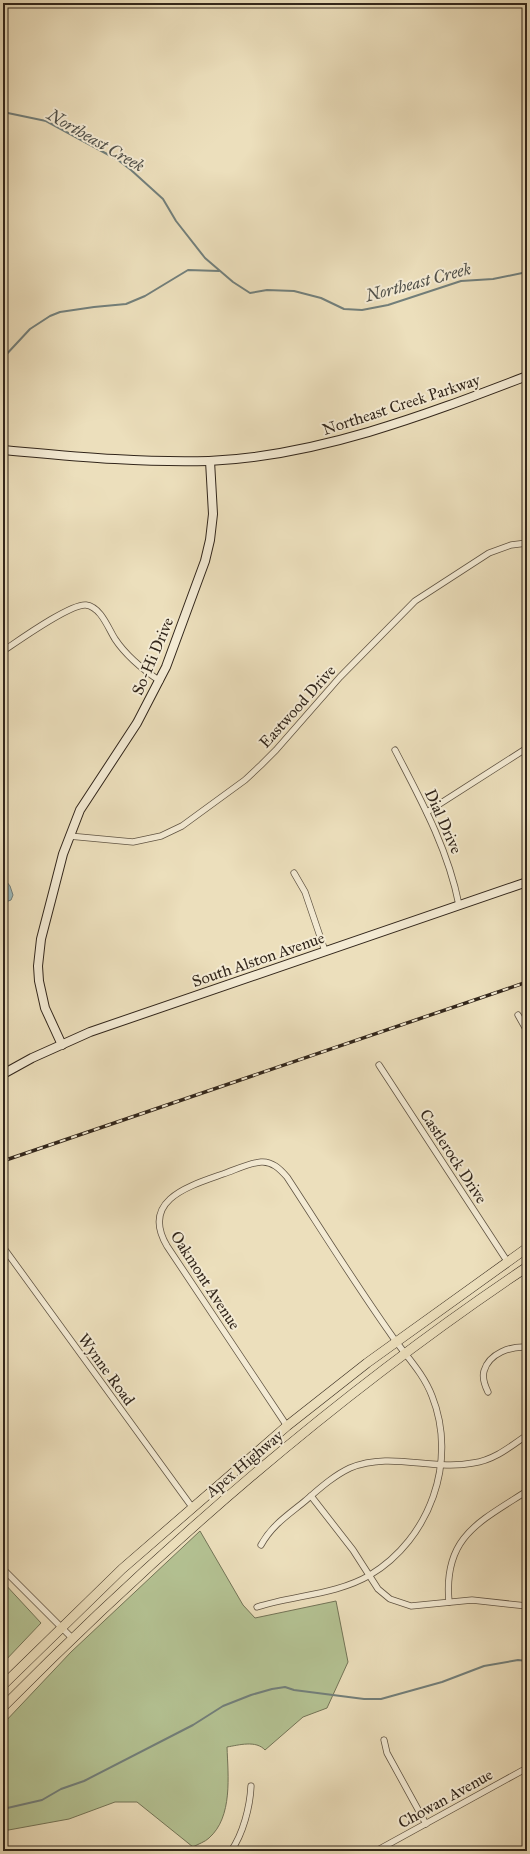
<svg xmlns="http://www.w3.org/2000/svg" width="530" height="1854" viewBox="0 0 530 1854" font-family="'IM FELL Great Primer',serif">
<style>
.green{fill:#b4c293;stroke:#737457}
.water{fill:#9dbabb;stroke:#727f7b}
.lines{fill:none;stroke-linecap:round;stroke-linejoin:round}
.stream{stroke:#727f7b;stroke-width:2}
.street-casing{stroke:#605443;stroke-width:7}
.secondary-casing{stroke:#32261b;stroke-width:10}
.primary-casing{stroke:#32261b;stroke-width:10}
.street{stroke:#f3ead3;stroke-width:5.5}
.secondary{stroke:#f3ead3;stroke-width:8}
.primary{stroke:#ecdfbc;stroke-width:9}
.rail-casing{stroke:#32261b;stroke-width:3.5}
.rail{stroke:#f3ead3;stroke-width:2;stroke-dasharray:6;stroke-linecap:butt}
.labels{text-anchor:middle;stroke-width:4;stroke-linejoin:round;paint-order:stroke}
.street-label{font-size:16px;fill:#32261b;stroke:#f3ead3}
.water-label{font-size:17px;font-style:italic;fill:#52524b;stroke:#f3ead3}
</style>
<rect width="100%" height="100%" fill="#ecdfbc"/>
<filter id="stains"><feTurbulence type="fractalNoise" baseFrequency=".005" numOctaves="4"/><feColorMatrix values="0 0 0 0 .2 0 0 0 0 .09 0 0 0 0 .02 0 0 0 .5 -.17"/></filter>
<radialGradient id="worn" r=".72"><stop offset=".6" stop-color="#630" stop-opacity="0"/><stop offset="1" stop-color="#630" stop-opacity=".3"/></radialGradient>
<g class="green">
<path d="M 200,1531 L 243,1605 L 255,1618 L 336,1601 L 348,1662 L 327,1708 L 303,1717 L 265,1750 C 256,1740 239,1745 227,1747 C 228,1775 233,1817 209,1838 C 205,1842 198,1844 193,1847 L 137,1802 L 115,1802 L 69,1819 L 3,1831 L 3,1724 L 71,1652 Z"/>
<polygon points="3,1582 41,1623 3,1663"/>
</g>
<polygon class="water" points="3,877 10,886 13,895 11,900 3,903"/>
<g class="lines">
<g class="stream">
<polyline points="3,112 46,121 118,160 131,170 163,199 176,221 205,258 233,282 250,293 267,290 294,291 321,298 344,309 362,310 388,305 461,281 493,279 527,272"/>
<polyline points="3,358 30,329 50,316 60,312 94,307 126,304 145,296 188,270 219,271"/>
<polyline points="3,1809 42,1800 61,1789 84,1781 193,1725 223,1706 251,1695 272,1689 285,1687 294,1690 364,1699 381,1699 442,1682 484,1666 518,1660 527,1661"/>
</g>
<g class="street-casing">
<g id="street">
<path d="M 3,651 C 18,641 71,603 86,605 C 101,607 108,628 115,639 C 127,657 142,669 160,681"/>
<path d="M 395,750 C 421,800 448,849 459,905"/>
<polyline points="427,812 527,748"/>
<polyline points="69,836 133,842 161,836 182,826 245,780 261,765 276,750 340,677 415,601 489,553 511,545 527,543"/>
<polyline points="294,873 305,892 325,951"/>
<polyline points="518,1015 527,1031"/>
<polyline points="379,1065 507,1261"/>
<polyline points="3,1247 192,1507"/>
<path d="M 488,1392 C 485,1386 482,1378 484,1371 C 489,1353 511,1346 527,1347"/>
<polyline points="311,1496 353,1550 378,1589 390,1599 411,1606 472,1600 527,1606"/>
<path d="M 261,1545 C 272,1525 288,1515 305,1501 C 319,1489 333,1476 350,1468 C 391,1451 432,1471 473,1463 C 494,1460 510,1447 527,1435"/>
<polyline points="3,1569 72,1638"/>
<path d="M 449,1602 C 443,1537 479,1522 527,1491"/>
<path d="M 257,1607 C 294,1595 336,1595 370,1575 C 430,1539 458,1461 432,1396 C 423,1372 404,1354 390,1333 C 354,1282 321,1229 287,1177 C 280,1169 272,1161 261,1162 C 249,1163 235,1170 223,1174 C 189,1186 140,1200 167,1246 L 287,1426"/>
<polyline points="384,1740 387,1753 426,1824"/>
<path d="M 231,1851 C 243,1834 250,1807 251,1786"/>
<polyline points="376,1851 527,1768"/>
</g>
</g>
<g class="secondary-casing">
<g id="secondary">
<path d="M 3,450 C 71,456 140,463 209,461 C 319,456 425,415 527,376"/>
<polyline points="62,1045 45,1008 39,981 38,966 41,939 54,889 63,854 80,810 137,723 166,667 205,561 210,540 213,514 210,461"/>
<polyline points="3,1074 32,1058 90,1032 527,882"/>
</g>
</g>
<g class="primary-casing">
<g id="primary">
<polyline points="3,1685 122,1569 287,1426 367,1363 527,1248"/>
<path d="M 3,1707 C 164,1545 337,1394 527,1267"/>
</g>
</g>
<use href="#street" class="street"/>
<use href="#secondary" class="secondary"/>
<use href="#primary" class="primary"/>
<g class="rail-casing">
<polyline id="rail" points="3,1161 527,982"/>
</g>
<use href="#rail" class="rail"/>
</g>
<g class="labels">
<g class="street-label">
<text transform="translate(401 404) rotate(-18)" y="6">Northeast Creek Parkway</text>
<text transform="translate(152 656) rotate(-67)" y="6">So-Hi Drive</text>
<text transform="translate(297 706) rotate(-48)" y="6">Eastwood Drive</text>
<text transform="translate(444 821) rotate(66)" y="6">Dial Drive</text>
<text transform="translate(258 959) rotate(-19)" y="6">South Alston Avenue</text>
<text transform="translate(454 1156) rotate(57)" y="6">Castlerock Drive</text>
<text transform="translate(206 1280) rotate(57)" y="6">Oakmont Avenue</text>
<text transform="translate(107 1369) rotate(54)" y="6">Wynne Road</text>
<text transform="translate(244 1463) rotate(-40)" y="6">Apex Highway</text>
<text transform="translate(445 1798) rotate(-29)" y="6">Chowan Avenue</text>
</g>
<g class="water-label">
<text transform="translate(96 140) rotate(30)" y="6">Northeast Creek</text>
<text transform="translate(418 282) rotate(-15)" y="6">Northeast Creek</text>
</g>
</g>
<rect width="530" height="1854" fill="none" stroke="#ecdfbc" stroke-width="16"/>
<rect x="4" y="4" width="522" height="1846" fill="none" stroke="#32261b" stroke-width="2"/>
<rect x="8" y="8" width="514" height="1838" fill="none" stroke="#32261b"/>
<rect width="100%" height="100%" filter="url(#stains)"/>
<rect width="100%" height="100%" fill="url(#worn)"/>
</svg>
